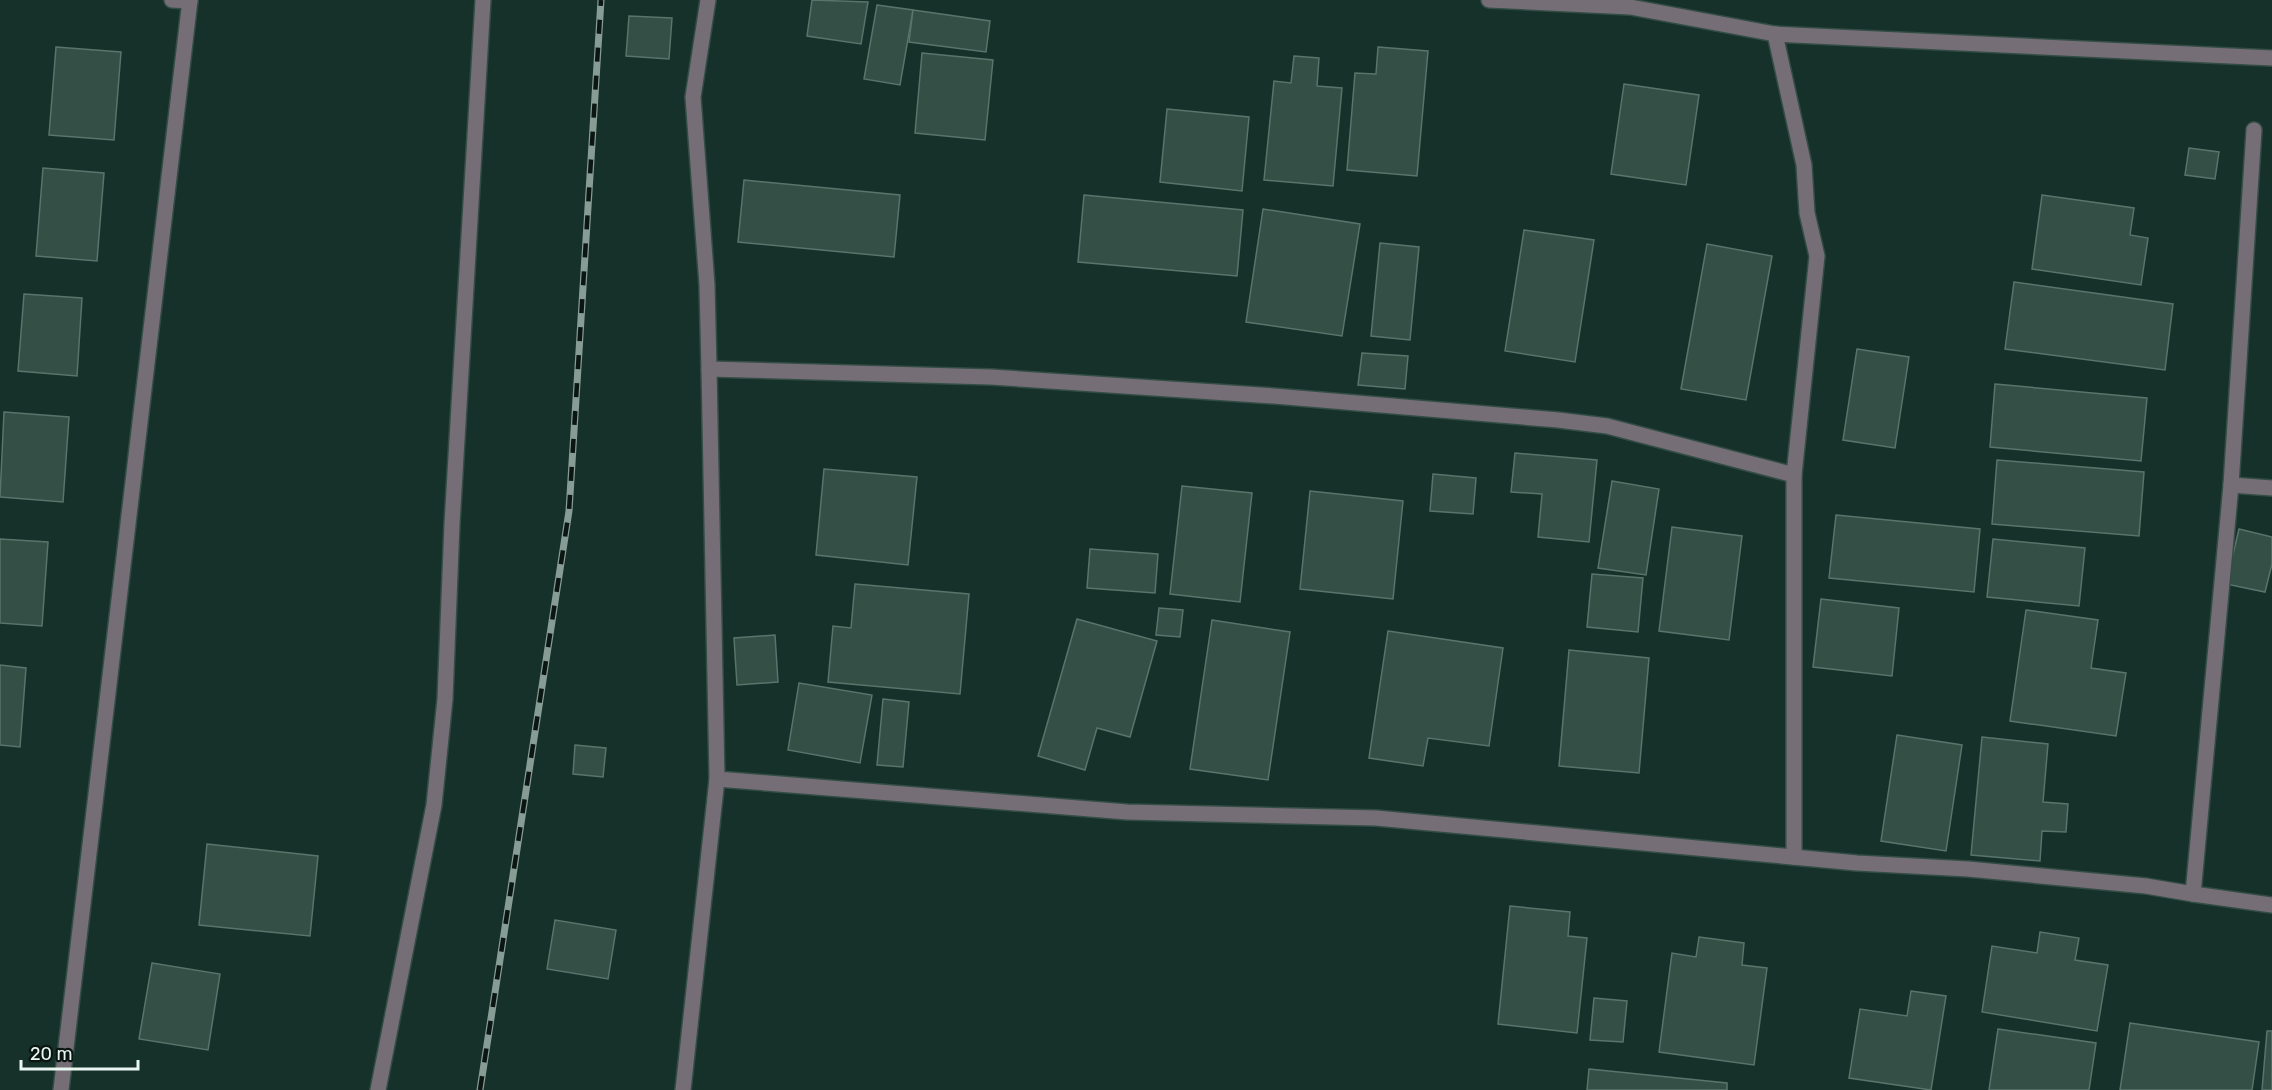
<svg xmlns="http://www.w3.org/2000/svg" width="2272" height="1090" viewBox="0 0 2272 1090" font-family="Rubik,sans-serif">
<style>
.building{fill:#344f46;stroke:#58746b;stroke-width:1.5}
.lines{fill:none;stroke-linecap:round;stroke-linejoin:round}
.minor-casing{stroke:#334d45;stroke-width:18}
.minor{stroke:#766e76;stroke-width:15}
.rail-casing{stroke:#879c95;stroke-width:7}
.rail{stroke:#0b1612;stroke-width:4.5;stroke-dasharray:14;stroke-linecap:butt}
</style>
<rect width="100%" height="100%" fill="#163129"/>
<g class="building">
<polygon points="812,0 868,2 861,44 807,36"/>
<polygon points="877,5 913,10 900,85 864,79"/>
<polygon points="913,10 990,21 986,52 909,42"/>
<polygon points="629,16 672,18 669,59 626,56"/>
<polygon points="56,47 121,52 114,140 49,135"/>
<polygon points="1378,47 1428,51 1417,176 1347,170 1355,73 1376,74"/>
<polygon points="922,53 993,60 985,140 915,133"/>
<polygon points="1294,56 1319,58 1317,86 1342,88 1333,186 1264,180 1274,81 1291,83"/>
<polygon points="1624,84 1699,95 1686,185 1611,174"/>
<polygon points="1167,109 1249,117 1242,191 1160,182"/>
<polygon points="2189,148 2219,152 2215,179 2185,175"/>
<polygon points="43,168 104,173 97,261 36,256"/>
<polygon points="744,180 900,195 894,257 738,242"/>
<polygon points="1084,195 1243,210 1237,276 1078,262"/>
<polygon points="2042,195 2134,208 2130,235 2148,238 2141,285 2032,269"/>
<polygon points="1263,209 1360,224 1342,336 1246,322"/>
<polygon points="1524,230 1594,240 1575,362 1505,351"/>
<polygon points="1380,243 1419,247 1410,340 1371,336"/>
<polygon points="1707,244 1772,256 1746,400 1681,389"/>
<polygon points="2014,282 2173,304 2165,370 2005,349"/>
<polygon points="24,294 82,298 77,376 18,371"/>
<polygon points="1857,349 1909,357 1895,448 1843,440"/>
<polygon points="1362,353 1408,356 1405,389 1358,385"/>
<polygon points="1995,384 2147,398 2141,461 1990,447"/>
<polygon points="4,412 69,417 63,502 0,497"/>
<polygon points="1515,453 1597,460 1589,542 1538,537 1542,494 1511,492"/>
<polygon points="1997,460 2144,472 2139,536 1992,524"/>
<polygon points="824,469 917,477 908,565 816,555"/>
<polygon points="1433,474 1476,478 1473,514 1430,511"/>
<polygon points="1612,481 1659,489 1646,575 1598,568"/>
<polygon points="1182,486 1252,493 1240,602 1170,594"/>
<polygon points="1310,491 1403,501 1393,599 1300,589"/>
<polygon points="1836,515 1980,529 1974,592 1829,578"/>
<polygon points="1672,527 1742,536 1729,640 1659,631"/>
<polygon points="2239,529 2272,537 2272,564 2265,592 2226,584"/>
<polygon points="0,539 48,542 42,626 0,623"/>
<polygon points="1993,539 2085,548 2079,606 1987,597"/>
<polygon points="1090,549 1158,554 1155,593 1087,588"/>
<polygon points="1592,574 1643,578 1638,632 1587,627"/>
<polygon points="855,584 969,594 960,694 828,682 833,626 851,628"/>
<polygon points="1821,599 1899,608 1892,676 1813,667"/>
<polygon points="1159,608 1183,610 1180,637 1156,635"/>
<polygon points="2026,610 2098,620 2091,668 2126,673 2116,736 2010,721"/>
<polygon points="1077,619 1157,641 1130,737 1097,728 1085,770 1038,756"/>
<polygon points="1212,620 1290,632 1268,780 1190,769"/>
<polygon points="1388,631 1503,648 1489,746 1428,738 1423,766 1369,758"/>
<polygon points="775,635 778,682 737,685 734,638"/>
<polygon points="1569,650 1649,658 1639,773 1559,766"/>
<polygon points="0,665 26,668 20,747 0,745"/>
<polygon points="799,683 872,695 860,763 788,750"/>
<polygon points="883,699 909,702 903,767 877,765"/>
<polygon points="1897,735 1962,745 1946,851 1881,841"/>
<polygon points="1982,737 2048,744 2043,802 2068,804 2066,832 2042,831 2040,861 1971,855"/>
<polygon points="575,745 606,748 603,777 573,774"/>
<polygon points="207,844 318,856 310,936 199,925"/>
<polygon points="1510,906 1570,912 1568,936 1587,938 1577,1033 1498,1024"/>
<polygon points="555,920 616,930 608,979 547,969"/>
<polygon points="2040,932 2079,938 2075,960 2108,965 2097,1031 1982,1012 1992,946 2037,953"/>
<polygon points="1699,937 1744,943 1742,965 1767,968 1754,1065 1659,1052 1672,953 1696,957"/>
<polygon points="152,963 220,974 208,1050 139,1039"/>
<polygon points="1911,991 1946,996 1931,1090 1849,1078 1860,1009 1907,1016"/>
<polygon points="1594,998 1627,1001 1623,1042 1590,1040"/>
<polygon points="2130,1023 2259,1042 2252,1090 2120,1090"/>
<polygon points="1998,1029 2096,1043 2089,1090 1989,1090"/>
<polygon points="2267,1031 2272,1031 2272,1090 2262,1090"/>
<polygon points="1589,1069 1727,1083 1727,1090 1587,1090"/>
</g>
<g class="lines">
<g class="minor-casing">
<g id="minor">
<polyline points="172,0 190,1"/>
<polyline points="708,0 693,97 707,285 709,369 991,377 1274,396 1558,420 1607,426 1794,475"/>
<polyline points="1489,0 1630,7 1775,34 2272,58"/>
<polyline points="1775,34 1804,165 1807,213 1817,256 1794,475 1794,857"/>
<polyline points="709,369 717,779 1127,812 1376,818 1857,863 1968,869 2146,886 2193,894 2231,485 2254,130"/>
<polyline points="2231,485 2272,488"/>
<polyline points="2193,894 2272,905"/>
<polyline points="61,1090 190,0"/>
<polyline points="378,1090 434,805 445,699 452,524 483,0"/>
<polyline points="683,1090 717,779"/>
</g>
</g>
<use href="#minor" class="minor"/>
<g class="rail-casing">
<polyline id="rail" points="480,1090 569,511 601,0"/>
</g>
<use href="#rail" class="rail"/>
</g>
<path d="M21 1060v9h117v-9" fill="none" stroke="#e8f7f1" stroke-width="3"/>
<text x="30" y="1060" font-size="18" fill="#e8f7f1" stroke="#0b1612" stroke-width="4.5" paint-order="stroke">20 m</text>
</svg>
